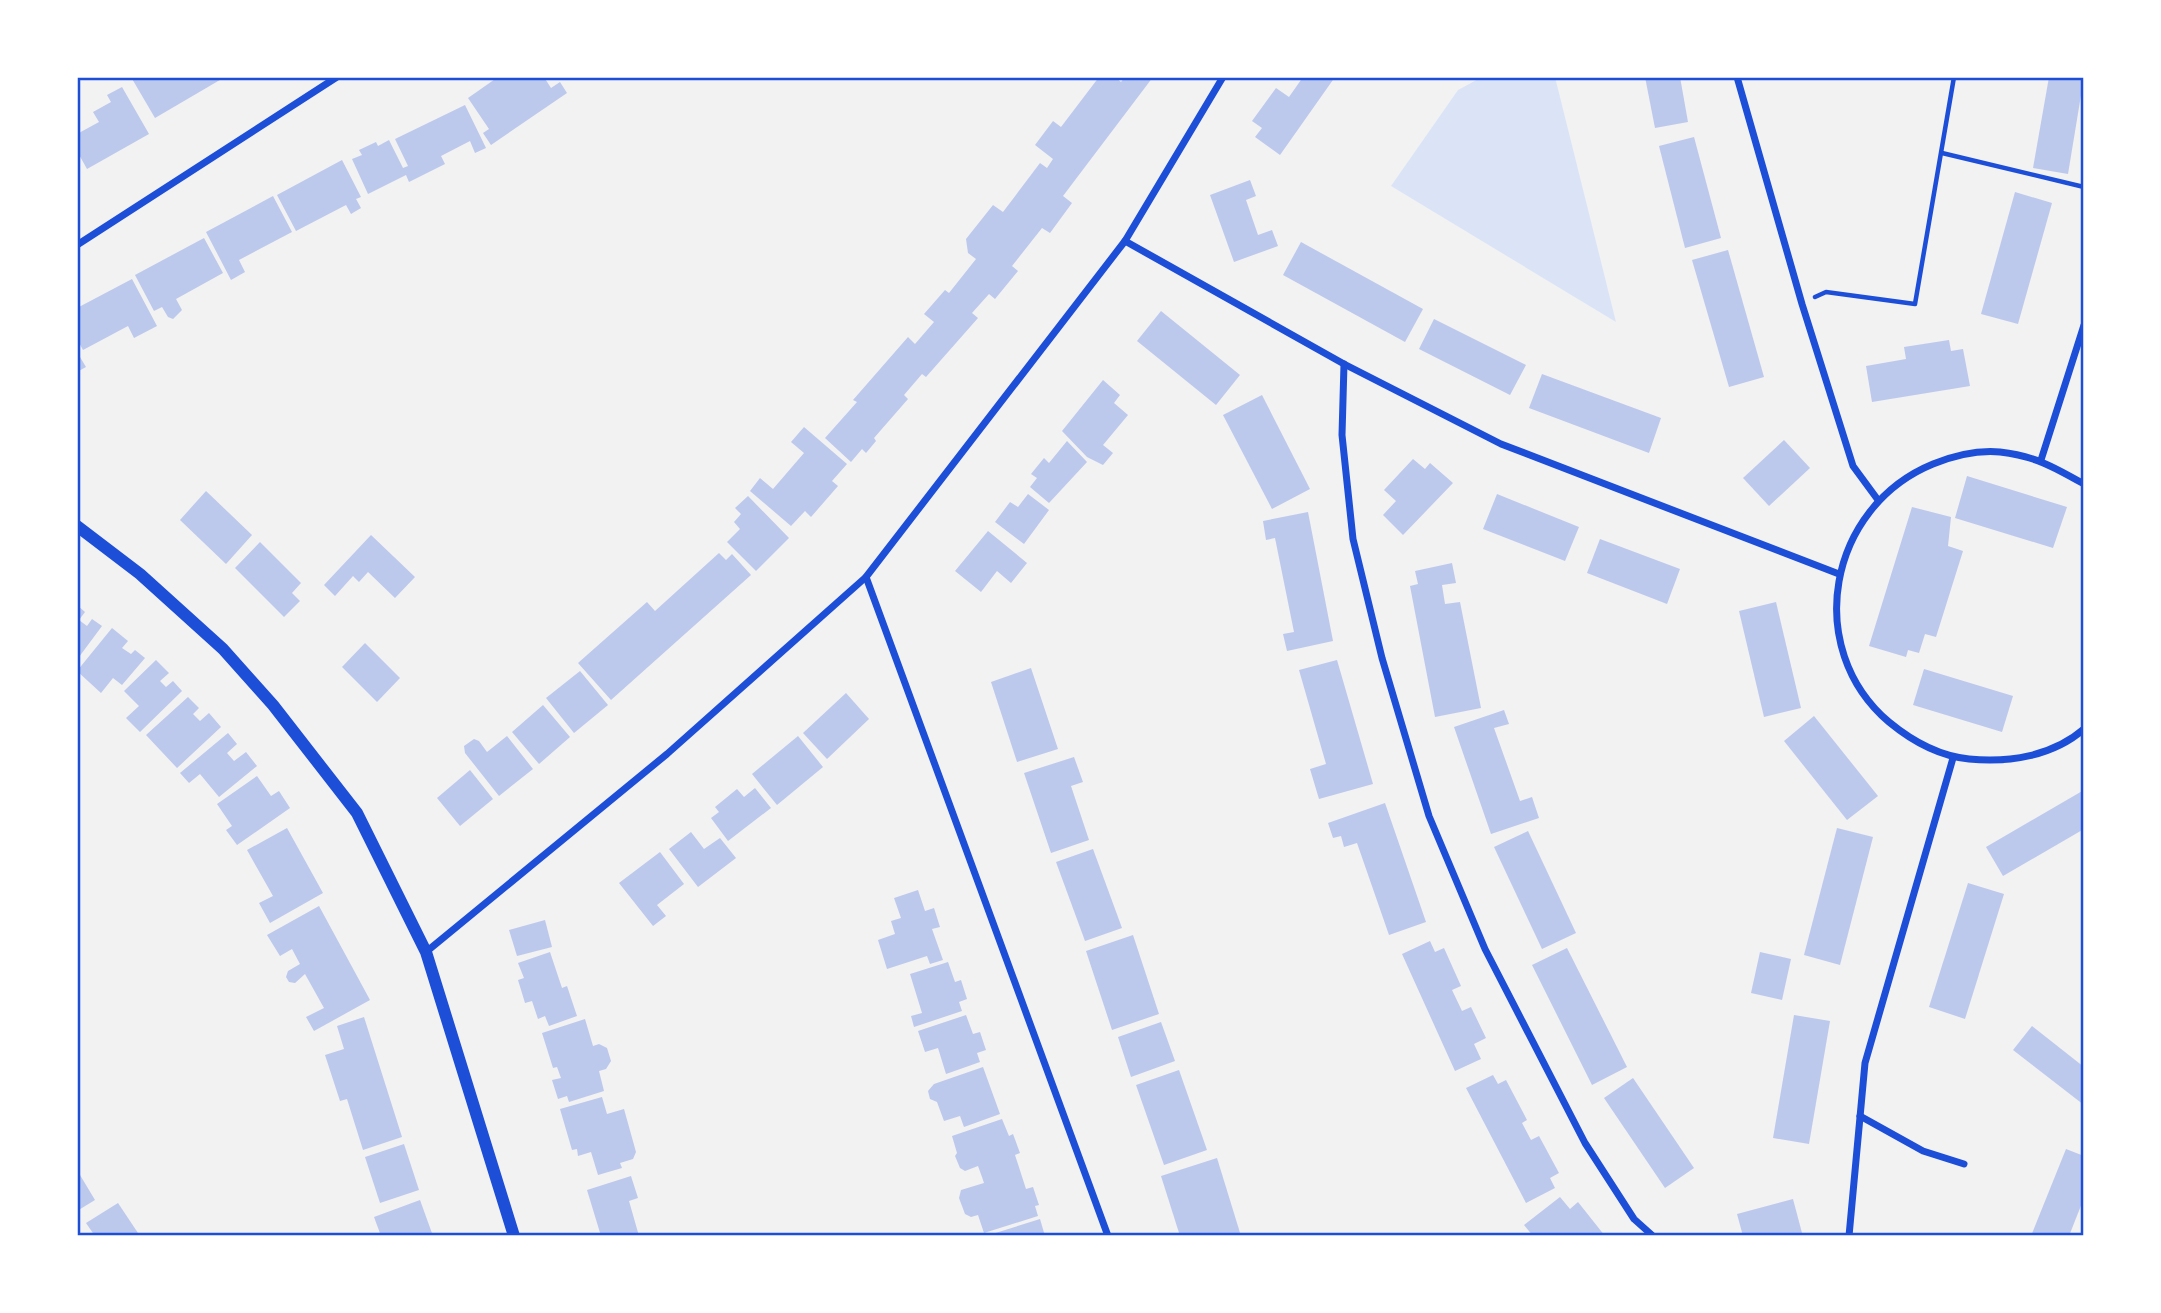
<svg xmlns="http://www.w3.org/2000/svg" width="2161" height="1313" viewBox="0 0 2161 1313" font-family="Poppins,sans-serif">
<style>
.green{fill:#dbe4f7}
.building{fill:#bdc9ec}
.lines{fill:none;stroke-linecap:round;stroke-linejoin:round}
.path{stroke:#1d4ed8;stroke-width:4.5}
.minor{stroke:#1d4ed8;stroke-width:7}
.tertiary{stroke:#1d4ed8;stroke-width:12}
.neatline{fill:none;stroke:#1d4ed8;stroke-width:2.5}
</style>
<rect width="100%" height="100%" fill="#f2f2f2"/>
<polygon class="green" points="1482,77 1555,77 1616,322 1391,186 1458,90"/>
<g class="building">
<polygon points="131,77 225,77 155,118"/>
<polygon points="498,77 544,77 551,88 560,82 567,93 491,145 483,133 489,129 468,98"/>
<polygon points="1099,77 1115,77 1121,82 1125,77 1153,77 1063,196 1072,203 1050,233 1042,228 1012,266 1018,271 995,299 989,294 972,313 978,318 926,377 922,374 904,395 908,399 874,438 876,441 866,453 862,449 851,462 825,438 857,402 853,400 908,337 915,344 934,322 924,314 945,290 949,293 976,259 968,253 966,239 993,205 1003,212 1040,163 1047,168 1053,159 1035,145 1053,121 1061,127"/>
<polygon points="1303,77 1335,77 1280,155 1255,137 1262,128 1252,121 1276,88 1289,97"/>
<polygon points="1645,77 1680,77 1688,122 1655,128"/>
<polygon points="2049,77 2084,77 2068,174 2033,168"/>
<polygon points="122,87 149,134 87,169 77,151 77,134 99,122 93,112 111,102 107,95"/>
<polygon points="465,105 486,148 475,153 470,141 441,156 445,164 409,182 406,175 368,194 352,159 362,155 359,150 376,142 378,146 389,140 403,168 408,166 395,139"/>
<polygon points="1694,137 1721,238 1685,248 1659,146"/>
<polygon points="342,160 361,197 356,199 361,208 351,214 346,205 296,231 277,195"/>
<polygon points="1250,180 1256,196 1246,200 1258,235 1272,230 1278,246 1234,262 1210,195"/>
<polygon points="2015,192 2052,203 2018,324 1981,314"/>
<polygon points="273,196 292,232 239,260 245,272 231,280 206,232"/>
<polygon points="204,238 223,273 176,299 182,310 173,319 168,317 162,307 154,311 135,275"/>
<polygon points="1301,242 1423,309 1405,342 1283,275"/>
<polygon points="1728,250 1764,377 1729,387 1692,260"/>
<polygon points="132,279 157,326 134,338 128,326 83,350 77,339 77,308"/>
<polygon points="1161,311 1240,375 1216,405 1137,341"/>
<polygon points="1434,319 1526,365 1510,395 1419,349"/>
<polygon points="1949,340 1951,351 1963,349 1970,386 1872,402 1866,366 1906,359 1904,347"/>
<polygon points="77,352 86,367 77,372"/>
<polygon points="1542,374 1661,418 1649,453 1529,408"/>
<polygon points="1103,380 1120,395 1114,403 1128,415 1103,445 1113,453 1103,465 1087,457 1062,431"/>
<polygon points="1262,395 1310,489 1272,509 1223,415"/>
<polygon points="804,427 847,464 832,481 838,486 811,517 805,511 791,526 750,491 760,478 773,489 804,453 791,442"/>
<polygon points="1784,440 1810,468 1769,506 1743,478"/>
<polygon points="1067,441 1087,462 1049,503 1030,487 1037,478 1031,474 1044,458 1049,463"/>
<polygon points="1413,459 1425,469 1430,463 1453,483 1403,535 1383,515 1396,501 1384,490"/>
<polygon points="1967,476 2067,507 2053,548 1955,518"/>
<polygon points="206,491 252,535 226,564 180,520"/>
<polygon points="1028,494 1049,510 1024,544 995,522 1010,502 1018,507"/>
<polygon points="1497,494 1579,527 1565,561 1483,529"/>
<polygon points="748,496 789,538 756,571 727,542 740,529 734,522 741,514 735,508"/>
<polygon points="1912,507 1951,517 1948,546 1963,551 1936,637 1925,634 1919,653 1908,650 1906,657 1869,646"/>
<polygon points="1308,512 1333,641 1287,651 1283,634 1294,632 1275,538 1266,540 1263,521"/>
<polygon points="988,531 1027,563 1011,583 997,571 981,592 955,571"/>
<polygon points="371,535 415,577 395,598 368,572 359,582 353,576 335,596 324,585"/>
<polygon points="1600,539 1680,569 1667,604 1587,573"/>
<polygon points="260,542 301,583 292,593 300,601 284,617 235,568"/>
<polygon points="719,553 726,560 732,554 751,575 611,700 578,663 647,602 655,611"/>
<polygon points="1452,563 1456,583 1442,585 1445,604 1460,602 1481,708 1435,717 1410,586 1418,584 1415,571"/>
<polygon points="1776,602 1801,708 1764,717 1739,611"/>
<polygon points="77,605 85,612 79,620 87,626 92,619 102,626 79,657 77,656"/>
<polygon points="112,628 128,641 122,648 131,654 135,650 145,658 122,685 113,678 101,693 77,671"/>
<polygon points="365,643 400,678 377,702 342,667"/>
<polygon points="156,660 169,673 160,681 166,687 173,681 182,691 140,732 126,718 139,706 124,691"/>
<polygon points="1337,660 1373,784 1319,799 1310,769 1326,764 1299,670"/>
<polygon points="1031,668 1058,749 1017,762 991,682"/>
<polygon points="1924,669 2013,696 2002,732 1913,705"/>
<polygon points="580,671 608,705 574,733 546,698"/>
<polygon points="846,693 869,719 827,759 803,733"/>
<polygon points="188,697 199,708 193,714 200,721 209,713 221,727 177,768 146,735"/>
<polygon points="543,705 570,737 539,764 512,732"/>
<polygon points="1504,710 1509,724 1494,728 1520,801 1532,797 1539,818 1491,834 1454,727"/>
<polygon points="1814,716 1878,796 1847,820 1784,741"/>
<polygon points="228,733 237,744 227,753 234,761 246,752 257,766 219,797 200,774 189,783 180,773"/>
<polygon points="507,736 533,769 499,796 465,753 464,746 474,739 479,741 487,752"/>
<polygon points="798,736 823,767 777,805 752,774"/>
<polygon points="1074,757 1083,782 1071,786 1089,840 1051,853 1024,773"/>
<polygon points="470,770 493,799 460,826 437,798"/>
<polygon points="257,776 271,796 279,791 290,808 237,845 226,830 232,826 217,804"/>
<polygon points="755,788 771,808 728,841 711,818 719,812 715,807 737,789 744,797"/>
<polygon points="2084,790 2084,829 2003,876 1986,847"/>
<polygon points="1385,803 1426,922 1389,935 1357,843 1344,847 1341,836 1333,838 1328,823"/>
<polygon points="287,828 323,893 270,923 259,903 273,896 247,850"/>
<polygon points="1837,828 1873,837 1840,965 1804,955"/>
<polygon points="1528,831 1576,933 1542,949 1494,847"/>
<polygon points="691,832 704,849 720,838 736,858 698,887 669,849"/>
<polygon points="1093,849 1122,928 1085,941 1056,862"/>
<polygon points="660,852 684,884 657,905 666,916 653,926 619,883"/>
<polygon points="1968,883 2004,894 1965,1019 1929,1007"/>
<polygon points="918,890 925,911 934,908 940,927 932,929 943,960 930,964 927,956 887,969 878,940 895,934 891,921 901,918 894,898"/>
<polygon points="319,906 370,1000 314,1031 306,1017 324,1008 305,974 295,983 289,982 286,977 288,971 300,964 292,949 280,956 267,935"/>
<polygon points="545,920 552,947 517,956 509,930"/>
<polygon points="1133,935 1159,1014 1112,1030 1086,951"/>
<polygon points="1430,941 1435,952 1444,948 1461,986 1452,990 1462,1011 1471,1007 1486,1038 1474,1044 1481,1059 1455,1071 1402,954"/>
<polygon points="1567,948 1627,1067 1592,1085 1532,965"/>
<polygon points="550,952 562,988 567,986 577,1016 549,1026 545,1016 538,1019 532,1001 525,1003 518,980 524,978 518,963"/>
<polygon points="1760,952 1791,959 1782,1000 1751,993"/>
<polygon points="948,962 955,982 961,980 967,999 959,1002 962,1011 914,1027 911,1016 922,1013 910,974"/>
<polygon points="966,1015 973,1034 980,1032 986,1050 977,1053 980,1062 946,1074 938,1048 925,1052 918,1031"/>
<polygon points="1794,1015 1830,1021 1809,1144 1773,1138"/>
<polygon points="364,1017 402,1137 363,1150 347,1099 340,1101 325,1055 344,1049 337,1026"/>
<polygon points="585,1019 593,1046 599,1044 607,1048 611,1061 606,1069 599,1071 604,1091 569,1102 567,1096 558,1099 552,1080 561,1078 557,1067 553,1068 542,1033"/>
<polygon points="1161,1022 1175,1061 1131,1077 1118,1037"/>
<polygon points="2032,1026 2084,1067 2084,1105 2013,1050"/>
<polygon points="983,1067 1000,1114 964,1127 960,1116 944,1121 937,1102 930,1099 928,1091 934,1084"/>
<polygon points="1179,1070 1207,1150 1164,1165 1136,1085"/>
<polygon points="1493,1075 1498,1084 1506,1080 1527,1120 1522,1123 1531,1140 1539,1136 1559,1173 1550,1178 1555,1188 1526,1203 1466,1088"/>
<polygon points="1633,1078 1694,1168 1665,1188 1604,1098"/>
<polygon points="602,1097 607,1114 624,1109 636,1152 633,1159 620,1163 622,1168 598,1175 591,1152 578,1156 577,1149 572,1150 560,1109"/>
<polygon points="1002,1119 1009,1136 1013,1134 1020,1153 1015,1155 1026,1189 1033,1187 1039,1205 1035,1206 1038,1216 984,1233 978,1215 971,1217 965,1214 959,1198 961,1190 984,1183 982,1177 978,1166 965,1171 960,1168 955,1156 957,1153 952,1136"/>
<polygon points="404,1144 419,1190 380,1203 365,1157"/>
<polygon points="2066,1149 2084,1156 2084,1198 2069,1236 2031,1236"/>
<polygon points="1217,1158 1241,1236 1180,1236 1161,1176"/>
<polygon points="77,1170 95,1200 77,1211"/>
<polygon points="631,1176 638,1198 629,1201 639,1236 601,1236 587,1190"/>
<polygon points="1560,1197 1570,1209 1578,1202 1605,1236 1533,1236 1524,1225"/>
<polygon points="1793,1199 1802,1233 1788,1236 1743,1236 1737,1214"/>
<polygon points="420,1200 433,1236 381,1236 374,1217"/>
<polygon points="118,1203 140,1236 95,1236 86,1223"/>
<polygon points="1040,1219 1045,1236 989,1236 989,1235"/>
</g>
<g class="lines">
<g class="path">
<polyline points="1942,153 2084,187"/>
<polyline points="1815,297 1826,292 1915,304 1954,77"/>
</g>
<g class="minor">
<polyline points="1737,77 1802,304 1853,466 1878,500"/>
<polyline points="1125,241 1344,364 1501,444 1839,574"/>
<polyline points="77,245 337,77"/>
<polyline points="1344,364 1342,435 1353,539 1382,658 1429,816 1485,949 1585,1143 1634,1219 1653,1236"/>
<polyline points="2041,460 2084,325"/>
<path d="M 2084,484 C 2054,467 2035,456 2000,452 C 1978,450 1953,456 1933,464 C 1828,507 1802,648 1889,722 C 1912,741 1939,756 1969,759 C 2009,763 2053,756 2084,729"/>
<polyline points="866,577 1108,1236"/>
<polyline points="426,952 667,754 866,577 1125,241 1223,77"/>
<polyline points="1860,1116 1923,1151 1964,1164"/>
<polyline points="1849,1236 1865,1063 1953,758"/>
</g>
<polyline class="tertiary" points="77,526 140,574 223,649 273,705 357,813 426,952 514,1236"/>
</g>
<rect width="2161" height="1313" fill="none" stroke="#ffffff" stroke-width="158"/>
<rect x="79" y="79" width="2003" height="1155" class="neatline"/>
</svg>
